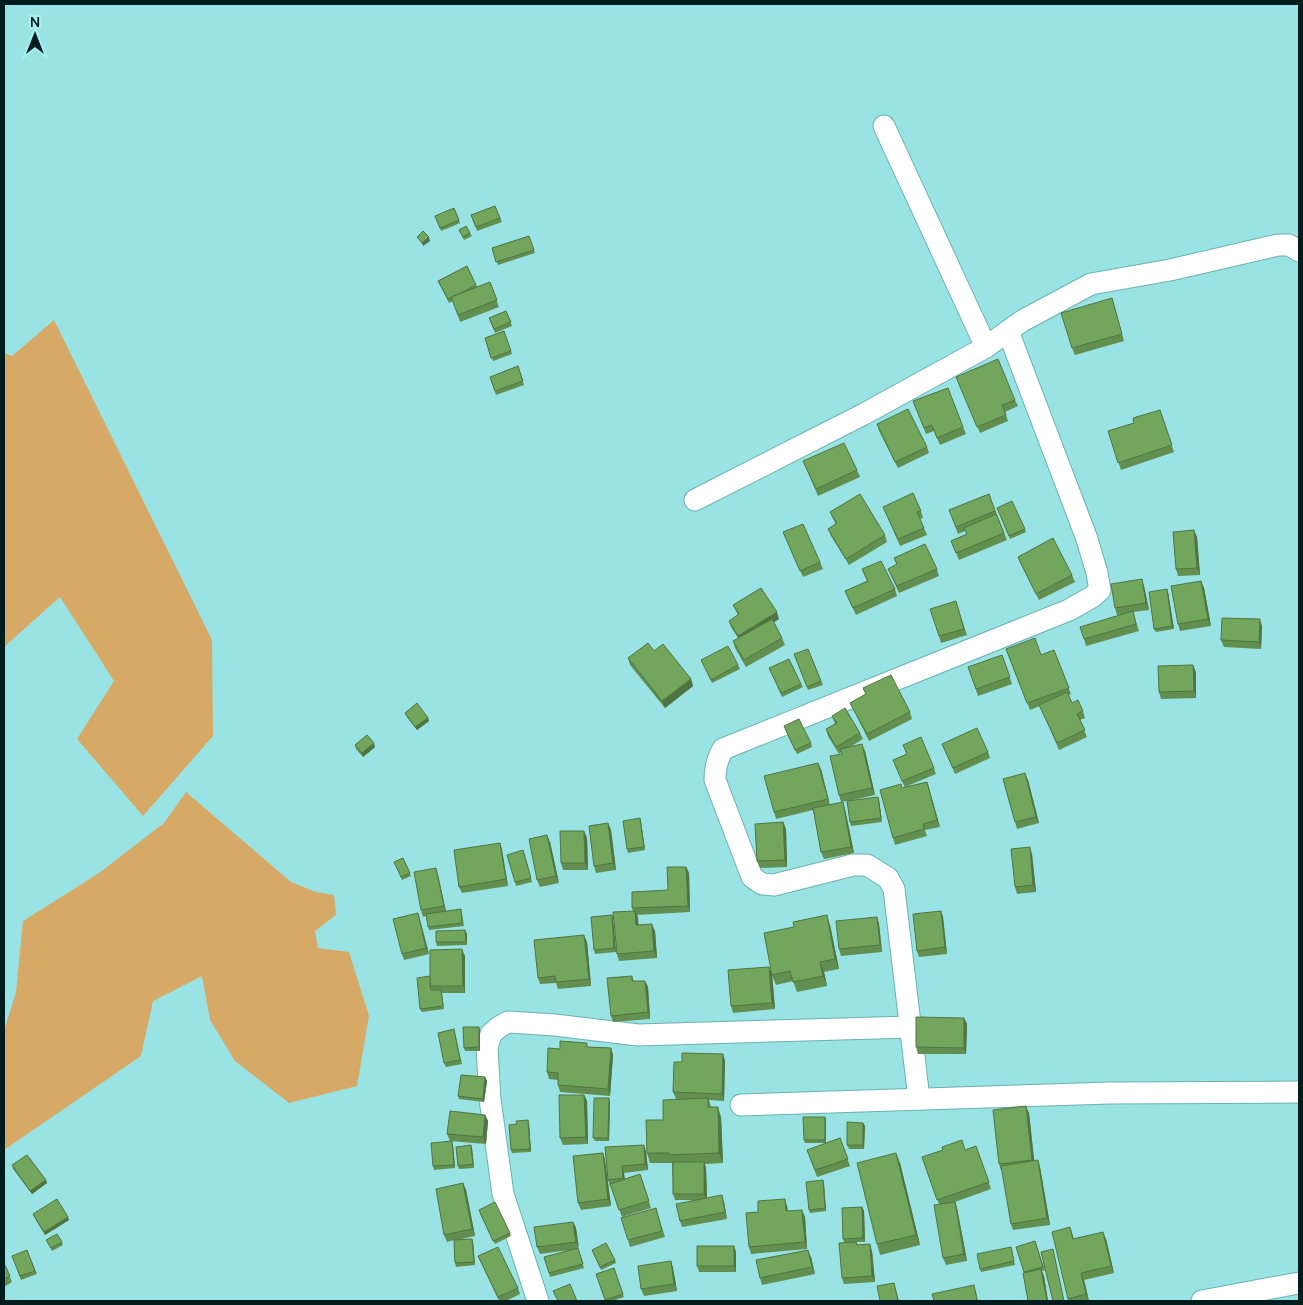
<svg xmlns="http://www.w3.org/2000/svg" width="1303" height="1305" viewBox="0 0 1303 1305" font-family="Manrope,sans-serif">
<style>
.green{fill:#d6aa66}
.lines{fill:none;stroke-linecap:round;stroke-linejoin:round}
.minor-casing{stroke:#6ab1b3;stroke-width:23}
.minor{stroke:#fff;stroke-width:21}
.wall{fill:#628f50}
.shaded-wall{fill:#507441}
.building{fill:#72a65d;stroke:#507441}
</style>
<rect width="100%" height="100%" fill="#9ae3e4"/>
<g class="green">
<polygon points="54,320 212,640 213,736 143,816 77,739 114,681 60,597 4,647 4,353 12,356"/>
<polygon points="186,792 291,882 316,892 334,895 336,915 315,931 318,948 349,952 369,1016 357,1086 289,1103 235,1061 210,1020 202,976 153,1001 141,1056 4,1150 4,1031 16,992 23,921 99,873 164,823"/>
</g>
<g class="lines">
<g class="minor-casing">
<g id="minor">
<polyline points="884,126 986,347"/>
<polyline points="695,500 864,414 986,347 1022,321 1091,284 1170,270 1278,245 1289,245 1299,251"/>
<path d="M 919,1099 L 894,889 L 888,878 L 867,865 L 853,865 L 774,885 L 762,884 L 752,877 L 715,780 C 715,768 717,759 723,749 L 1069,610 L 1092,597 L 1100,590 L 1097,573 L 1087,539 L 1008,331"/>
<polyline points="741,1105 1110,1093 1299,1092"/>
<polyline points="538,1301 503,1194 490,1099 487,1048 491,1034 499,1027 508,1022 555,1025 638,1035 911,1027"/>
<polyline points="1202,1301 1299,1283"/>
</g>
</g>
<use href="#minor" class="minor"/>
</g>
<g class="wall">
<polygon points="495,206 502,222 477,231 471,215"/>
<polygon points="454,208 460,223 441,231 435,216"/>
<polygon points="459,230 470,233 472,236 464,240"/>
<polygon points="529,236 535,253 498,265 492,248"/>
<polygon points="467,266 477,287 490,282 499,307 460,322 453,301 449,303 438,281"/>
<polygon points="1114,305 1124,341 1075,355 1072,348"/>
<polygon points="506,311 512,326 495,333 489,318"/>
<polygon points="504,331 512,354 493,361 485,338"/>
<polygon points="518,366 524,385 496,395 490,377"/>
<polygon points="956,377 1015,400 1018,406 1005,412 1008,421 980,433"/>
<polygon points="948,388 966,434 940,445 934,431 926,434 913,401"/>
<polygon points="1160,410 1174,452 1121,470 1108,431 1134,423"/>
<polygon points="877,424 927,447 929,453 898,468 879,431"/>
<polygon points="803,461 857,470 860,477 818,496"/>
<polygon points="989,494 1007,540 959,560 951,541 967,534 965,531 958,534 949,510"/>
<polygon points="883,507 921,511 923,518 920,519 927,535 900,546"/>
<polygon points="997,508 1025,529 1026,532 1010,539"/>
<polygon points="830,512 885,535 887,542 849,565 831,536 828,529 836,524 833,519"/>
<polygon points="783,532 820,562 823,569 803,577"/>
<polygon points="1197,537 1200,575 1178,576 1176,569"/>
<polygon points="1018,557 1072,575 1075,582 1039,600 1020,563"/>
<polygon points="894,558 937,569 939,576 899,593 888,569 897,565"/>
<polygon points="862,569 895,589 897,596 856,615 845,591 867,581"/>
<polygon points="1201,581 1204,588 1211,626 1180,631 1178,624"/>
<polygon points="1144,586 1149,610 1133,612 1139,631 1086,646 1084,639 1125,614 1117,615 1115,608"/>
<polygon points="1168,592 1174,629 1156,632 1154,629"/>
<polygon points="733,605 779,619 774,622 782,638 785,645 746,667 735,648 733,641 738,638 731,627 729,621 738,615"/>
<polygon points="958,608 967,635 941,643 939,636"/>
<polygon points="1262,626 1261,649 1224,647 1221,640"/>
<polygon points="808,649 823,685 808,690 794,654"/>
<polygon points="1006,649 1041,655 1054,650 1071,694 1069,695 1072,703 1083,711 1085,718 1080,720 1087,737 1059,750 1040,706 1030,710"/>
<polygon points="654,651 691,679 693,686 665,708 630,665 628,658"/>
<polygon points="1002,655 1012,684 978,696 968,667"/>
<polygon points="701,660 738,665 740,669 712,683"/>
<polygon points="769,668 801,684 803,687 782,697"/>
<polygon points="1196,672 1196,698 1161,699 1159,692"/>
<polygon points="863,688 910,712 912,719 869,741 850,703 866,695"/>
<polygon points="405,713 428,718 429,721 417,730 406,716"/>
<polygon points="832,716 860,733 863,739 850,747 865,751 875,795 848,801 878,797 879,800 882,822 851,826 850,822 847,801 841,802 839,795 842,754 841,752 839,754 828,736 826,729 835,724"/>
<polygon points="785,729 811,743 812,747 797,754"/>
<polygon points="942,744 988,752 990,758 955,774"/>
<polygon points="355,745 375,747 363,757 356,749"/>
<polygon points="903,745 934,768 936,774 905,787 927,782 940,827 925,830 927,836 895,845 893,838 902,788 905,788 893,760 907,754"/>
<polygon points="821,769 830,805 845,809 854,853 824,859 821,852 813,810 776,819 774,812"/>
<polygon points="1028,780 1039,823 1017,829 1015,822"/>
<polygon points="641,822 645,850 628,853 627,849"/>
<polygon points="783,822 786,829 787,867 760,868 757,861"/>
<polygon points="608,823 611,830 616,870 596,873 594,866"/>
<polygon points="584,831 587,838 588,870 563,870 561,863"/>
<polygon points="550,842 559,883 540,887 537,880"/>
<polygon points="500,843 502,850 508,886 462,893 459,887"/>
<polygon points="523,850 532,882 516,886 515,882"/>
<polygon points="1032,854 1036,892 1017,894 1015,887"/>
<polygon points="403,858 411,876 402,880 394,862"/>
<polygon points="686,867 689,873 690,912 637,915 638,925 655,931 657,958 619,961 617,954 633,911 632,908 668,890"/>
<polygon points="438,875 446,911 462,913 464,926 429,930 426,916 423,917 421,910"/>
<polygon points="941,911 943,917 947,954 919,957 917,951"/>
<polygon points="612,915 613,919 616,952 595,954 594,950"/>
<polygon points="877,917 879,924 882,952 841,956 839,949"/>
<polygon points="420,920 429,954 404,960 402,954"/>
<polygon points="830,925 839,969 824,972 827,986 797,992 793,981 776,985 772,975"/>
<polygon points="465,930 467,934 467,945 437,946 436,942"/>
<polygon points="587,942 591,986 558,989 556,983 540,984 538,978"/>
<polygon points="465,956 465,993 442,993 444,1009 422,1012 420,1009 430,976"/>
<polygon points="769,967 772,974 775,1009 733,1013 731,1006"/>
<polygon points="632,976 634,981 645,981 648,987 650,1019 613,1022 611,1016"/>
<polygon points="964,1018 967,1024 966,1054 918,1054 916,1047"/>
<polygon points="479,1027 480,1031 480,1051 465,1051 464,1048"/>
<polygon points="454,1029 462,1064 446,1067 444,1063"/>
<polygon points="589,1047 611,1048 613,1055 610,1096 560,1092 558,1085 558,1080 549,1079 547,1072 560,1049"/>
<polygon points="723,1054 725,1061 724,1101 709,1100 711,1107 721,1117 723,1163 705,1164 706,1168 707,1198 724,1202 727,1219 682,1227 680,1221 694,1200 675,1200 673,1194 672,1163 650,1163 647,1153 663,1120 682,1099 676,1099 673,1092 682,1062"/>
<polygon points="485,1077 487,1081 484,1102 459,1099 458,1096"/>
<polygon points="584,1095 587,1101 588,1144 563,1145 560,1138"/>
<polygon points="610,1102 609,1141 595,1141 593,1138"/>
<polygon points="1029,1113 1034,1161 1038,1160 1040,1167 1050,1225 1013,1230 1011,1224 1002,1170 1001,1170 999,1164"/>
<polygon points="485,1115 488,1121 486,1144 450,1141 447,1134"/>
<polygon points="825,1117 826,1120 826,1143 805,1143 804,1140"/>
<polygon points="528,1120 529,1124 531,1152 512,1153 511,1150 517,1124"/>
<polygon points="863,1123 865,1126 864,1149 849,1149 847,1145"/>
<polygon points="840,1138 850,1166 817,1177 807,1150"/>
<polygon points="453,1145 455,1168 434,1170 433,1166"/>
<polygon points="471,1145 472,1148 474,1168 459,1169 458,1166"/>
<polygon points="976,1146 991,1189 955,1202 957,1208 967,1261 946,1265 943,1258 939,1204 922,1157 965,1150"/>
<polygon points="605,1147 646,1151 648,1170 624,1173 625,1179 640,1174 651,1208 622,1217 611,1186 610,1186 608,1180"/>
<polygon points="603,1153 605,1160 611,1206 581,1210 578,1203"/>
<polygon points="900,1163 920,1245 880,1255 877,1244"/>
<polygon points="12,1165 46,1180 47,1183 32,1194 13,1169"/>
<polygon points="823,1180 824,1184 826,1211 810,1213 809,1210"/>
<polygon points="463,1183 466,1190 475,1236 457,1240 472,1239 473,1242 475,1265 456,1267 455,1263 454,1240 447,1242 444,1235"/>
<polygon points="787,1206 788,1211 805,1217 807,1249 751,1254 749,1247 758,1212"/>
<polygon points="862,1207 864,1211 865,1242 856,1242 858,1245 872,1251 875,1282 844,1284 842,1278 844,1242 843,1239"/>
<polygon points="33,1214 69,1220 45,1235 34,1217"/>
<polygon points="480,1214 510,1233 511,1236 495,1244"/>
<polygon points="658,1215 665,1237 630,1247 628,1240"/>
<polygon points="573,1222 576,1228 578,1248 584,1268 550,1277 549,1273 577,1249 540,1254 537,1247"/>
<polygon points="1070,1227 1074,1239 1106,1239 1114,1273 1084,1280 1089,1301 1069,1301 1068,1299"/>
<polygon points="46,1240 62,1242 63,1245 52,1251"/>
<polygon points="1035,1241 1045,1270 1042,1271 1044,1276 1048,1301 1028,1301 1024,1272"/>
<polygon points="734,1246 736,1252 736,1272 699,1272 697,1266"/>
<polygon points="1011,1247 1015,1265 981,1272 980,1269"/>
<polygon points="27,1250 37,1274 21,1280 12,1256"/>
<polygon points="592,1250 615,1260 616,1263 601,1270"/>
<polygon points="478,1256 518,1288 520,1294 506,1301 499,1301"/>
<polygon points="811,1257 815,1274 762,1285 760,1278"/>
<polygon points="671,1261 673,1268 677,1291 644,1296 641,1289"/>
<polygon points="4,1263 12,1282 4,1287"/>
<polygon points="614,1268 624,1297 612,1301 606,1301 596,1274"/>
</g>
<g class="shaded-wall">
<polygon points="429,237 430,241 423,246 422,243"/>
<polygon points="1194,530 1197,537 1200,575 1197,568"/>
<polygon points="1142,579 1144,586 1149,610 1146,603"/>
<polygon points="1201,581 1204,588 1211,626 1208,619"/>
<polygon points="1167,589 1168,592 1174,629 1172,626"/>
<polygon points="777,612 779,619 741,643 738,636"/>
<polygon points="1260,619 1262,626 1261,649 1259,642"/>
<polygon points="1193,665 1196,672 1196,698 1194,691"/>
<polygon points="691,679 693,686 665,708 662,701"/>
<polygon points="428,718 429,721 417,730 415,727"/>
<polygon points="374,743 375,747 363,757 362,753"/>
<polygon points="862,744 865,751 875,795 872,788"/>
<polygon points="818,763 821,769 830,806 828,799"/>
<polygon points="1025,773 1028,780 1039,823 1036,817"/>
<polygon points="927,782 929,788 940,827 937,820"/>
<polygon points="878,797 879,800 882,822 881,818"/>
<polygon points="843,802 845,809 854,853 851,847"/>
<polygon points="640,818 641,822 645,850 644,847"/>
<polygon points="783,822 786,829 787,867 785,860"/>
<polygon points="608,823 611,830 616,870 613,863"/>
<polygon points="584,831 587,838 588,870 585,863"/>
<polygon points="547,835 550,842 559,883 556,876"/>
<polygon points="500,843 502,850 508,886 506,879"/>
<polygon points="1030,847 1032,854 1036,892 1033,885"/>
<polygon points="686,867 689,873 690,912 688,906"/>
<polygon points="436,868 438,875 446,912 444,906"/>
<polygon points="635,911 638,917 639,932 636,925"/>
<polygon points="941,911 943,917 947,954 945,947"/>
<polygon points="418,913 420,920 429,954 426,948"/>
<polygon points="612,915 613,919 616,952 614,948"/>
<polygon points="827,915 830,925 839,969 835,959"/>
<polygon points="877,917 879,924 882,952 880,945"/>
<polygon points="652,924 655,931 657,958 654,951"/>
<polygon points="465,930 467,934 467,945 466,942"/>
<polygon points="584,935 587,942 591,986 589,979"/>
<polygon points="462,949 465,956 465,993 463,986"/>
<polygon points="820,962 824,972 827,986 823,976"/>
<polygon points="769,967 772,974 775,1009 772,1003"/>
<polygon points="645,981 648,987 650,1019 648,1012"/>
<polygon points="964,1018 967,1024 966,1054 964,1048"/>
<polygon points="479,1027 480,1031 480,1051 479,1047"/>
<polygon points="611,1048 613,1055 610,1096 608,1089"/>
<polygon points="723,1054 725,1061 724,1101 722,1094"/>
<polygon points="485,1077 487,1081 484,1102 483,1099"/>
<polygon points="584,1095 587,1101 588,1144 586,1137"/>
<polygon points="609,1098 610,1102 609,1141 608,1138"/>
<polygon points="1026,1106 1029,1113 1035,1167 1032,1160"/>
<polygon points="718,1107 721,1117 723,1163 719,1153"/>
<polygon points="485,1115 488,1121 486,1144 483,1137"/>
<polygon points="825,1117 826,1120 826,1143 825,1140"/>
<polygon points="528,1120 529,1124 531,1152 530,1149"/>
<polygon points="863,1123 865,1126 864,1149 863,1145"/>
<polygon points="452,1141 453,1145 455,1168 454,1165"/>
<polygon points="471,1145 472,1148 474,1168 473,1164"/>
<polygon points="644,1145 646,1151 648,1170 645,1164"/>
<polygon points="603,1153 605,1160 611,1206 608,1199"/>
<polygon points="896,1153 900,1163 920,1245 916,1235"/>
<polygon points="1038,1160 1040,1167 1050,1225 1047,1218"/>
<polygon points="704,1162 706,1168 707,1200 704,1194"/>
<polygon points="622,1166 624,1173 625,1185 623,1178"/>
<polygon points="46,1180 47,1183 32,1194 30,1191"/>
<polygon points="823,1180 824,1184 826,1211 825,1208"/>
<polygon points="463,1183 466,1190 475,1236 472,1229"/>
<polygon points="722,1195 724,1202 727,1219 725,1212"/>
<polygon points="785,1199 787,1206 788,1218 786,1211"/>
<polygon points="955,1202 957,1208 967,1261 964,1254"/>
<polygon points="862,1207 864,1211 865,1242 863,1238"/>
<polygon points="802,1210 805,1217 807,1249 805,1242"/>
<polygon points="68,1217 69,1220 45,1235 44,1232"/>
<polygon points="573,1222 576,1228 579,1248 576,1242"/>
<polygon points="1103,1232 1106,1239 1114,1273 1111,1266"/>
<polygon points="472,1239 473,1242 475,1265 474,1262"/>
<polygon points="870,1244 872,1251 875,1282 872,1276"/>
<polygon points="734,1246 736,1252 736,1272 734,1266"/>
<polygon points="808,1250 811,1257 815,1274 812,1267"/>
<polygon points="671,1261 673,1268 677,1291 674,1284"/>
<polygon points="1041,1269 1044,1276 1048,1301 1047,1301"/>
<polygon points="1081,1273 1084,1280 1089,1301 1086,1294"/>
<polygon points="894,1283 896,1290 899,1301 898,1301"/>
<polygon points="974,1285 976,1292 978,1301 977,1301"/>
</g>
<g class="building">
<polygon points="495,206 500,218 476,227 471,215"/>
<polygon points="454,208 459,220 440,228 435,216"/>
<polygon points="466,226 470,233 463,237 459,230"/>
<polygon points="423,231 429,237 422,243 417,237"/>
<polygon points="529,236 534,250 496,262 492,248"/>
<polygon points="467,266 476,285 459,294 451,297 451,298 448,299 438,281"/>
<polygon points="490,282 497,300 458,315 451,297"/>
<polygon points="1112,298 1122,334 1072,348 1061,313"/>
<polygon points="506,311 511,322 494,329 489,318"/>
<polygon points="504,331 511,351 491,358 485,338"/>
<polygon points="998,359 1015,400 1002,405 1006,415 977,427 956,377"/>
<polygon points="518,366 523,381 495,391 490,377"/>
<polygon points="948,388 963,427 937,438 932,425 924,428 913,401"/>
<polygon points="908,409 927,447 895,462 877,424"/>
<polygon points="1160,410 1172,445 1118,463 1108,431 1134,423 1133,418"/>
<polygon points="844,443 857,470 816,489 803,461"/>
<polygon points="913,493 921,511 917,512 924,528 898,539 883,507"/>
<polygon points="860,494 885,535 846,559 828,529 837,523 830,512"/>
<polygon points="989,494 995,511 956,527 949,510"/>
<polygon points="1012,501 1025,529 1009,536 997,508"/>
<polygon points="996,514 1004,533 956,553 951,541 967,534 964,528"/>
<polygon points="803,524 820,562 800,571 783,532"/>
<polygon points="1194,530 1197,568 1176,569 1173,532"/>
<polygon points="1053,538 1072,575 1036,594 1018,557"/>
<polygon points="925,544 937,569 897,586 888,569 897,564 894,558"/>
<polygon points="881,561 895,589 853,608 845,591 868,581 862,569"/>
<polygon points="1142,579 1146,603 1115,608 1111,584"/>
<polygon points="1201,581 1208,619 1178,624 1171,586"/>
<polygon points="761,588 777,612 738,636 729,621 739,614 733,605"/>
<polygon points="1167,589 1172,626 1154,629 1149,592"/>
<polygon points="956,601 964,629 939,636 930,609"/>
<polygon points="1133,611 1136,624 1084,639 1080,627"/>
<polygon points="1222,618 1260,619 1259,642 1221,640"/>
<polygon points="772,619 782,638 744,660 733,641"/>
<polygon points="1035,638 1041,655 1054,650 1069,688 1027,703 1006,649"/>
<polygon points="648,643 654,651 663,644 691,679 662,701 628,658"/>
<polygon points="728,646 738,665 711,680 701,660"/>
<polygon points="808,649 821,681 807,687 794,654"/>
<polygon points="1002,655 1010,677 976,689 968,667"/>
<polygon points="789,659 801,684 781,693 769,668"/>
<polygon points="1193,665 1194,691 1159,692 1158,666"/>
<polygon points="891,675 910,712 867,734 850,703 866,694 863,688"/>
<polygon points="1067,692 1072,703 1078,700 1083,711 1077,714 1085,730 1057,743 1039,705"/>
<polygon points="417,703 428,718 415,727 405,713"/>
<polygon points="845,708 860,733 836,747 826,729 837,723 832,716"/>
<polygon points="799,719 811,743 795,750 784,726"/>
<polygon points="977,728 988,752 953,768 942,744"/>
<polygon points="367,735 374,743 362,753 355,745"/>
<polygon points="921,737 934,768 902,781 893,760 907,754 903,745"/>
<polygon points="862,744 872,788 839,795 830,756 842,754 840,749"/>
<polygon points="818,763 828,799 774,812 764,776"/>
<polygon points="1025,773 1036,817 1015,822 1003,779"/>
<polygon points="927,782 937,820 923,824 924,829 893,838 880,790 901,784 902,788"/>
<polygon points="878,797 881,818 850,822 847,801"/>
<polygon points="843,802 851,847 821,852 813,808"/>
<polygon points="640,818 644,847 627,849 623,821"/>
<polygon points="783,822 785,860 757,861 755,824"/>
<polygon points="608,823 613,863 594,866 589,826"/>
<polygon points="560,831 584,831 585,863 561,863"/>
<polygon points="547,835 556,876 537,880 529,839"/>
<polygon points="500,843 506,879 459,887 454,850"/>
<polygon points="1030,847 1033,885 1015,887 1011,849"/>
<polygon points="523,850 531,878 515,882 507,855"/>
<polygon points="403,858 410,873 401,877 394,862"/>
<polygon points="667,867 686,867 688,906 632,908 632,892 668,890"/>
<polygon points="436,868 444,906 421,910 414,872"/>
<polygon points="461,909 462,923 428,927 426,914"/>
<polygon points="635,911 636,925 652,924 654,951 617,954 613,912"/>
<polygon points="941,911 945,947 917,951 913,914"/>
<polygon points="418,913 426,948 402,954 393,919"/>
<polygon points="612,915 614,948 594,950 591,917"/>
<polygon points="827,915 835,959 820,962 823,976 793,982 790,971 772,975 764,933 794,927 793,922"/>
<polygon points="877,917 880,945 839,949 836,921"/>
<polygon points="465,930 466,942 436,942 436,931"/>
<polygon points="584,935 589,979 556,982 555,976 538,978 534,940"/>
<polygon points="462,949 463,986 430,986 430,950"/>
<polygon points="769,967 772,1003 731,1006 728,970"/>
<polygon points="430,976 430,986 431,990 441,990 443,1006 420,1009 417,978"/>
<polygon points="632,976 632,981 645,981 648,1012 611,1016 607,978"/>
<polygon points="916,1017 964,1018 964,1048 916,1047"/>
<polygon points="463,1027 479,1027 479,1047 464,1048"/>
<polygon points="454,1029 460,1060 444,1063 438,1033"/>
<polygon points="560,1041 587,1043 587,1047 611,1048 608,1089 558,1085 558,1073 547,1072 548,1048 560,1049"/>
<polygon points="682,1053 723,1054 722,1094 673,1092 674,1062 682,1062"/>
<polygon points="461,1075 485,1077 483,1099 458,1096"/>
<polygon points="559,1095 584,1095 586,1137 560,1138"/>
<polygon points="594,1098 609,1098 608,1138 593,1138"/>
<polygon points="708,1098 708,1107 718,1107 719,1153 669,1155 669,1153 647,1153 646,1120 663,1120 663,1100"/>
<polygon points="1026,1106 1032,1160 999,1164 993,1110"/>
<polygon points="450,1111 485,1115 483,1137 447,1134"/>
<polygon points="803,1117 825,1117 825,1140 804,1140"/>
<polygon points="528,1120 530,1149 511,1150 509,1125 517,1124 516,1121"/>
<polygon points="847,1122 863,1123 863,1145 847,1145"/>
<polygon points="840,1138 848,1159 815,1170 807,1150"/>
<polygon points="962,1140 965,1150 976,1146 989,1182 937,1200 922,1157 943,1150 942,1147"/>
<polygon points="452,1141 454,1165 433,1166 431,1143"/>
<polygon points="471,1145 473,1164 458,1166 456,1147"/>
<polygon points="644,1145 645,1164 622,1166 623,1178 608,1180 605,1147"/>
<polygon points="603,1153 608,1199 578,1203 573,1156"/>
<polygon points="896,1153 916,1235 877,1244 857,1163"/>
<polygon points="27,1155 46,1180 30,1191 12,1165"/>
<polygon points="1038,1160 1047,1218 1011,1224 1001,1166"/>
<rect x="673" y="1162" width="31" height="32"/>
<polygon points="640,1174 649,1201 619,1210 610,1184"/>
<polygon points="823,1180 825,1208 809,1210 806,1182"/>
<polygon points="463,1183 472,1229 444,1235 436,1189"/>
<polygon points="722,1195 725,1212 680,1221 676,1204"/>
<polygon points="57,1199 68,1217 44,1232 33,1214"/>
<polygon points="785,1199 786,1211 802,1210 805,1242 749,1247 746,1213 758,1212 758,1201"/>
<polygon points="495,1202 510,1233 493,1241 479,1210"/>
<polygon points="955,1202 964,1254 943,1258 934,1205"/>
<polygon points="862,1207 863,1238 843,1239 842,1208"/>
<polygon points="656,1208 662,1231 628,1240 621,1218"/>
<polygon points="573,1222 576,1242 537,1247 534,1227"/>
<polygon points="1070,1227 1073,1239 1103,1232 1111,1266 1081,1273 1086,1294 1068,1299 1052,1232"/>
<polygon points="57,1234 62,1242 51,1248 46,1240"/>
<polygon points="472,1239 474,1262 455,1263 454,1240"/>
<polygon points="1035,1241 1043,1267 1024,1272 1016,1247"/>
<polygon points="856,1242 857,1245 870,1244 872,1276 842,1278 839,1243"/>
<polygon points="606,1243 615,1260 600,1267 592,1250"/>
<rect x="697" y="1246" width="37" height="20"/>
<polygon points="498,1247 518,1288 498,1297 478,1256"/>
<polygon points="1011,1247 1014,1261 980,1269 977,1254"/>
<polygon points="578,1248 583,1264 549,1273 544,1257"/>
<polygon points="1053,1249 1064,1301 1053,1301 1041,1252"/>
<polygon points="27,1250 35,1271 20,1276 12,1256"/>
<polygon points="808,1250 812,1267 760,1278 756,1260"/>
<polygon points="671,1261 674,1284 641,1289 638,1266"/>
<polygon points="4,1263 10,1276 4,1279"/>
<polygon points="614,1268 623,1294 605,1300 596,1274"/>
<polygon points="1041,1269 1047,1301 1028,1301 1023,1273"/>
<polygon points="894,1283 898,1301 880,1301 877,1286"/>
<polygon points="570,1284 577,1301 558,1301 553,1291"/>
<polygon points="974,1285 977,1301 934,1301 932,1294"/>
</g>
<rect width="1303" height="1305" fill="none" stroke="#001c1d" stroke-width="10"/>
<g transform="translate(35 35)" stroke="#a7f0f1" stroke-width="4" paint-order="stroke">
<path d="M0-4L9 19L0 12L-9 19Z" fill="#001c1d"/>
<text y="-8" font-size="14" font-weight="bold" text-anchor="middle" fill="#001c1d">N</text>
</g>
</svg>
